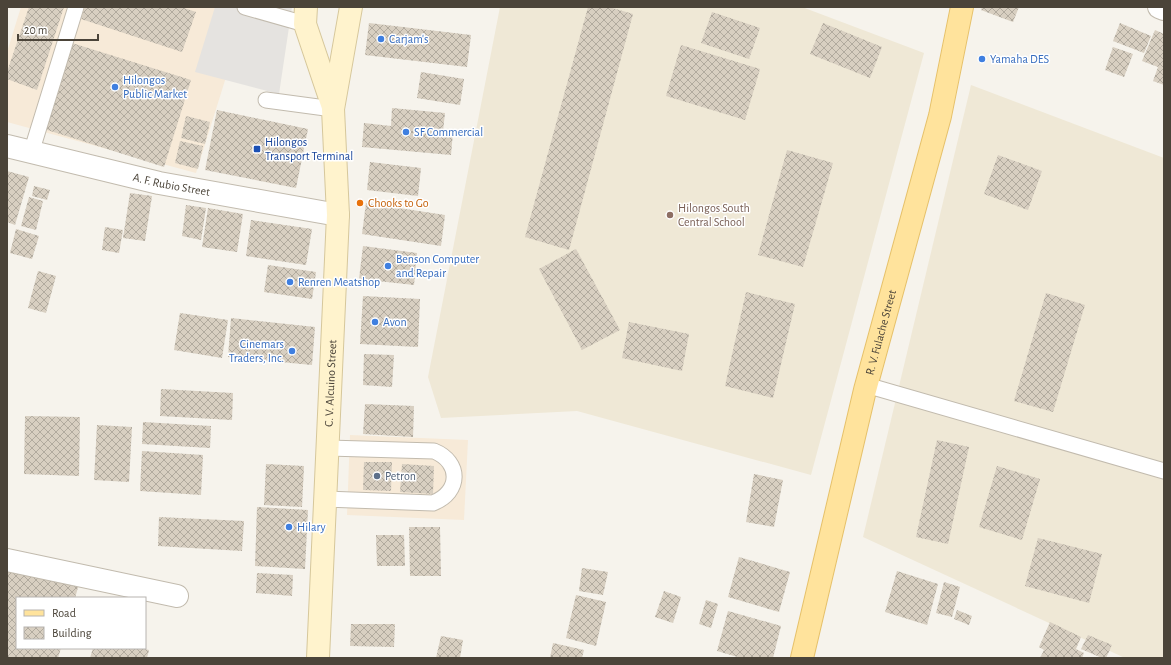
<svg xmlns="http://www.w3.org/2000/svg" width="1171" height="665" viewBox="0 0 1171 665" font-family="'Alegreya Sans',sans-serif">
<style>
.commercial{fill:#f7ead8}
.education{fill:#efe8d6}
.parking{fill:#e5e3e0}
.building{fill:url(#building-cross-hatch)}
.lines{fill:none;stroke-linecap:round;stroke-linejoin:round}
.lane-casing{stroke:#c2bbae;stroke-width:17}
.street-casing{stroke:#c2bbae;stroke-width:24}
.secondary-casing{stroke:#d6c79b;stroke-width:24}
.primary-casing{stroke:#e6c16a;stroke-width:24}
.lane{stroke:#fff;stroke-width:15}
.street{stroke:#fff;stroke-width:22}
.secondary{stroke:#fff3cd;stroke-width:22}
.primary{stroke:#ffe39c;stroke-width:22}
.shop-dot{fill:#3f7fe0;stroke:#fff;stroke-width:1.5}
.transit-dot{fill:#1a4fb4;stroke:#fff;stroke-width:1.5}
.food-dot{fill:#e8710a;stroke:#fff;stroke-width:1.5}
.education-dot{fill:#8d6e63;stroke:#fff;stroke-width:1.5}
.service-dot{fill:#5c6f8a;stroke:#fff;stroke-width:1.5}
.labels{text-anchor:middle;stroke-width:3;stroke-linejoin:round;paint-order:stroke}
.shop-label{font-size:12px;fill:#366cbe;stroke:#fff;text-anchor:start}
.transit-label{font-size:12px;fill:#164399;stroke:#fff;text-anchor:start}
.street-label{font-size:12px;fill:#4b4439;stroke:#fff}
.food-label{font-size:12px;fill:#c56008;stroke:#fff;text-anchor:start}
.education-label{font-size:12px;fill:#785e54;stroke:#fff;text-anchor:start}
.service-label{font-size:12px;fill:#4e5e75;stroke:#fff;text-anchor:start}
</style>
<defs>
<pattern id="building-cross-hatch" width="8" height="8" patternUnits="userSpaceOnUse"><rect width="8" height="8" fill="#d8cfc1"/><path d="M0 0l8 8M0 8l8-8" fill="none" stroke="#b1aa9e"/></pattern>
</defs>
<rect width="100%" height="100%" fill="#f6f3ec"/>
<g class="commercial">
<polygon points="21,7 248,7 196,173 7,122 7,52"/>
<polygon points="350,435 468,440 464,520 347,515"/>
</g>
<g class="education">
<polygon points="500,7 802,7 924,53 811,475 577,411 441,418 428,377"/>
<polygon points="971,85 1164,158 1164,658 1125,658 863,537"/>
</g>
<polygon class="parking" points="215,7 292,7 279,94 195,72"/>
<g class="building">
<polygon points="29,7 64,7 37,90 7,79 7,72"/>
<polygon points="85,7 181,7 196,12 182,52 81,19"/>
<polygon points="588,7 609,7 633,14 569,250 525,237"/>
<polygon points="982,7 1019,7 1013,22 981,10"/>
<polygon points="712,12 760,28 749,59 701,43"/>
<polygon points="369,23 471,35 467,67 365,55"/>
<polygon points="823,23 882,47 870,78 810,54"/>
<polygon points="1120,23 1151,36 1144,53 1113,41"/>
<polygon points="1155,30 1164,34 1164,85 1153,81 1158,67 1142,61"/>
<polygon points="72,43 191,80 164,167 44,129"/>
<polygon points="681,45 760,69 745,120 666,96"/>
<polygon points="1113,47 1133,54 1124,77 1105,70"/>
<polygon points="421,72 464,79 460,105 417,98"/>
<polygon points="392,108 445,113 443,131 453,132 451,155 362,147 364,123 391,126"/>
<polygon points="217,110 308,129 296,188 205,170"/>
<polygon points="186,116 210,122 205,144 181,138"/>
<polygon points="180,141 203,146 198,169 175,163"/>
<polygon points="787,150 833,163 803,267 758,255"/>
<polygon points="998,155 1042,171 1028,210 984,194"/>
<polygon points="370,162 421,168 418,196 367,190"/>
<polygon points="7,171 29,177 15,225 7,222"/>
<polygon points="34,186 50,190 47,200 32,196"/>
<polygon points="130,193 152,196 145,241 123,238"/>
<polygon points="29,197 43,201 36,230 21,226"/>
<polygon points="366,203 445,215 441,246 362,234"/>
<polygon points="186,205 206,208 201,240 182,236"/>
<polygon points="208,208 243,214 237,252 202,247"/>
<polygon points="251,220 312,229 306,265 246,256"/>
<polygon points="105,227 123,230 119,253 102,250"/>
<polygon points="16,229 39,236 32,259 10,253"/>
<polygon points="363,246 417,253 414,285 359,279"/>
<polygon points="576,249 620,330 582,350 539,269"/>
<polygon points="268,265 316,272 312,299 264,292"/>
<polygon points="38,271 56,276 46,313 28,308"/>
<polygon points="746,292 795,304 773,398 725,386"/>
<polygon points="1046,293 1085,305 1053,412 1014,401"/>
<polygon points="363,296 420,299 418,347 360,344"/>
<polygon points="180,313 228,320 222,358 174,350"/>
<polygon points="231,318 315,327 312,365 228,357"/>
<polygon points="629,322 689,334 682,371 622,358"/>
<polygon points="364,354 394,355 392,387 363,385"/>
<polygon points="161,389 233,393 232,420 160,416"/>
<polygon points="365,404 414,406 413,437 363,434"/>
<polygon points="25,416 80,417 79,476 24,474"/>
<polygon points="143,422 211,426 210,448 142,444"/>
<polygon points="97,425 132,427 129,482 94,480"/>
<polygon points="937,440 969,447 948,544 916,537"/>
<polygon points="142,451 203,455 201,495 140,491"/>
<polygon points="364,462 392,462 391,491 363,490"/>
<polygon points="266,464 304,466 302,507 264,505"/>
<polygon points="402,464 434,466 433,494 400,492"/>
<polygon points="997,466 1040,479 1022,540 979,527"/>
<polygon points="754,474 783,480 774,527 746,522"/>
<polygon points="257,507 308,510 305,569 255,566"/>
<polygon points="159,517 244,521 242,551 158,546"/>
<polygon points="409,527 440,527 441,576 410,576"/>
<polygon points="376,535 404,535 405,566 377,566"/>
<polygon points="1038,538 1102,554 1089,603 1025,586"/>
<polygon points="739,557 790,572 779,612 728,597"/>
<polygon points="7,566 79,584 75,598 17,598 17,648 61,648 58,658 7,658"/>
<polygon points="582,568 608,572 603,595 579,591"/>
<polygon points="897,571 938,584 927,625 885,612"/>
<polygon points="257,573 293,575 292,596 256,593"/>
<polygon points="944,582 960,587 952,617 936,613"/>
<polygon points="664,591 681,597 673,623 655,617"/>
<polygon points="576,595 606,602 596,646 566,638"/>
<polygon points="706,600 718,604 711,628 699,624"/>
<polygon points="957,610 972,616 969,625 954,619"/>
<polygon points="728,611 781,626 773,658 741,658 717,651"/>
<polygon points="1050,622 1081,637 1076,649 1084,653 1082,658 1040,658 1044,650 1039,647"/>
<polygon points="351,624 395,624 394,647 350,646"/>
<polygon points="1088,635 1112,645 1106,658 1102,658 1081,649"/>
<polygon points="441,636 463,640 460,658 436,658"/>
<polygon points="553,643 584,650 582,658 550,658"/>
<polygon points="93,648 141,648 149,650 147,658 90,658"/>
</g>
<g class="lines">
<g class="lane-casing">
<g id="lane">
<polyline points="245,7 305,24"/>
<polyline points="266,100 333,109"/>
<polyline points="31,153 76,7"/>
<polyline points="866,385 1164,471"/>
<path d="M 325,499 L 433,503 C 461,492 461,462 434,451 L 328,448"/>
</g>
</g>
<g class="street-casing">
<g id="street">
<polyline points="1159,7 1164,9"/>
<path id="s1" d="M 7,146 L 159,183 L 338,215"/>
<polyline points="7,560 177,596"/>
</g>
</g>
<g class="secondary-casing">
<g id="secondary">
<polyline points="306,7 305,24 333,107"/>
<path id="s2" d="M 318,658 L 338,215 L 333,109 L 351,7"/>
</g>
</g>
<g class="primary-casing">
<g id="primary">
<path id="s3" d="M 802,658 L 865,390 L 940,116 L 962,7"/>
</g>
</g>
<use href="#lane" class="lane"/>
<use href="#street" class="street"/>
<use href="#secondary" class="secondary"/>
<use href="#primary" class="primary"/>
</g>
<g class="shop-dot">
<circle cx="381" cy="39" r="4"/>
<circle cx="982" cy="59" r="4"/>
<circle cx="115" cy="87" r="4"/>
<circle cx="406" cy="132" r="4"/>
<circle cx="388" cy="266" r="4"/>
<circle cx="290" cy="282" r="4"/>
<circle cx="375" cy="322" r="4"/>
<circle cx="292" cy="351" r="4"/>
<circle cx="289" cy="527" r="4"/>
</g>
<rect class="transit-dot" x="253" y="145" width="8" height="8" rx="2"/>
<circle class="food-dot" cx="360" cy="203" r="4"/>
<circle class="education-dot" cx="670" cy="215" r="4"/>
<circle class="service-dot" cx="377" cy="476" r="4"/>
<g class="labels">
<g class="shop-label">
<text x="389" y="43">Carjam's</text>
<text x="990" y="63">Yamaha DES</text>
<text x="123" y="84">Hilongos<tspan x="123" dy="14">Public Market</tspan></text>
<text x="414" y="136">SF Commercial</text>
<text x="396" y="263">Benson Computer<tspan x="396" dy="14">and Repair</tspan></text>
<text x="298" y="286">Renren Meatshop</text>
<text x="383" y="326">Avon</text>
<text x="284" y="348" text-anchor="end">Cinemars<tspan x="284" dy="14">Traders, Inc.</tspan></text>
<text x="297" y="531">Hilary</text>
</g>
<g class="transit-label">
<text x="265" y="146">Hilongos<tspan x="265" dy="14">Transport Terminal</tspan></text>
</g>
<g class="street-label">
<text dy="4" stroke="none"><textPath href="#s1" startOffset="169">A. F. Rubio Street</textPath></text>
<text dy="4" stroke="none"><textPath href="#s3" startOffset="335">R. V. Fulache Street</textPath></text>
<text dy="4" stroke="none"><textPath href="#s2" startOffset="275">C. V. Alcuino Street</textPath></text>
</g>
<g class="food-label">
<text x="368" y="207">Chooks to Go</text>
</g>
<g class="education-label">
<text x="678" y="212">Hilongos South<tspan x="678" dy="14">Central School</tspan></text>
</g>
<g class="service-label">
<text x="385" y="480">Petron</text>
</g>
</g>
<rect width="1171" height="665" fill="none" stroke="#4b4439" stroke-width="16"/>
<rect x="16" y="597" width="130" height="52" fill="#ffffff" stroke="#b7b4b0"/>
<rect x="24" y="610" width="20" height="6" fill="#ffe39c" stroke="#b7b4b0"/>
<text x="52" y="617" font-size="12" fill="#4b4439">Road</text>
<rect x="24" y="627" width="20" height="12" fill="url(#building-cross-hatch)" stroke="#b7b4b0"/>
<text x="52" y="637" font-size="12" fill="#4b4439">Building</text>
<path d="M18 34v6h80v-6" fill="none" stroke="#4b4439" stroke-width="2"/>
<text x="24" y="34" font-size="12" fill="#4b4439" stroke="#ffffff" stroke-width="3" paint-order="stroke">20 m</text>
</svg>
